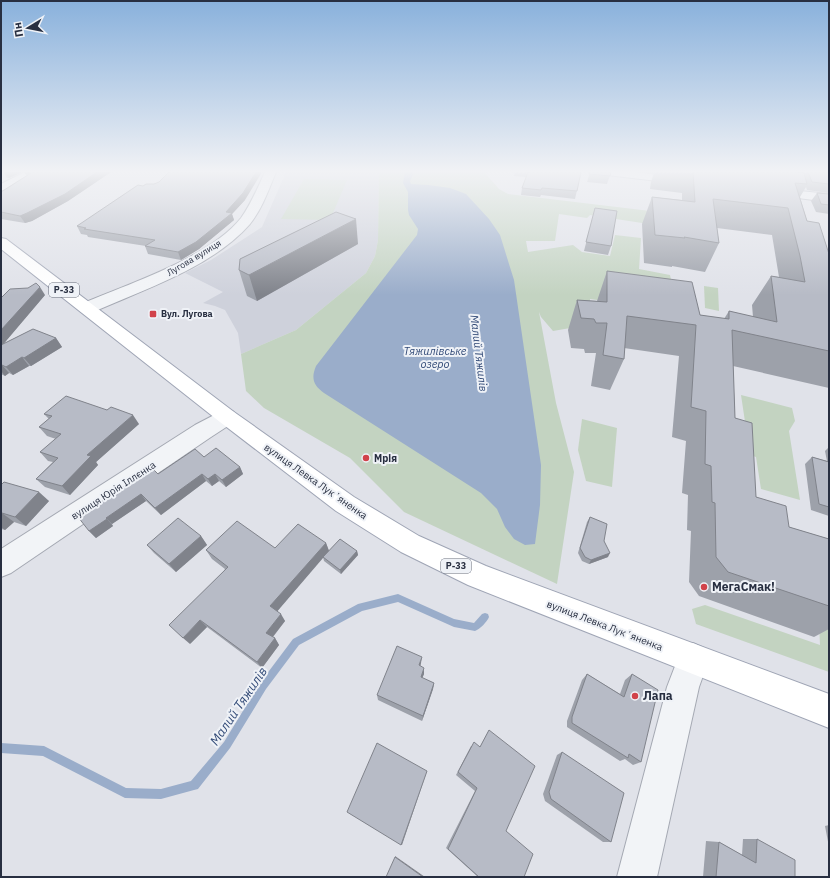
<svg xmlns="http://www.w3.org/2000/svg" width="830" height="878" viewBox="0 0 830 878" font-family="'IBM Plex Sans',sans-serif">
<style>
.built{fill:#ced1db}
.green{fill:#c3d3c1}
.water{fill:#9aadca}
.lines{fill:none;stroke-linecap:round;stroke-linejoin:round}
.stream{fill:#9aadca;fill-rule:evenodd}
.minor-casing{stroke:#a5a9b3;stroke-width:2}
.major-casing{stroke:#9fa5b5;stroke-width:2}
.minor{fill:#f2f4f7;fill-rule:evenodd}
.major{fill:#fff;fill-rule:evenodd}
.wall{fill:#9da1aa}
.shaded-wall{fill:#80838b}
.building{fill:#b7bbc6;stroke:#80838b}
.poi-dot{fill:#d1424a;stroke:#eff2f7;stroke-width:1.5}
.labels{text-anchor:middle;stroke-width:4;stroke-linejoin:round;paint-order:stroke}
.far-street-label{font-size:9px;fill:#282f41;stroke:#eff2f7}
.shield{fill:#eff2f7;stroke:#646a78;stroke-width:1}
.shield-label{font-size:9px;font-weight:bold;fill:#282f41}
.far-poi-label{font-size:9px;font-weight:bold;fill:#282f41;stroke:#eff2f7;text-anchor:start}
.poi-label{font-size:10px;font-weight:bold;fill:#282f41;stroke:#eff2f7;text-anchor:start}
.street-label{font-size:10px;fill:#282f41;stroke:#eff2f7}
.water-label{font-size:11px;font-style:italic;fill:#314976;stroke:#eff2f7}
.near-poi-label{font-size:12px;font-weight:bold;fill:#282f41;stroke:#eff2f7;text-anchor:start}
.near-water-label{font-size:13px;font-style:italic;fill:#314976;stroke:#eff2f7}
</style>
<rect width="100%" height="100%" fill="#e0e2e9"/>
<polygon class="built" points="286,172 379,172 378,240 375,256 366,273 296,330 241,354 238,333 225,310 215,306 203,303 223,292 185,273 211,260 262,227"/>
<g class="green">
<polygon points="379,172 484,172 499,189 508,194 692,216 668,227 590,215 587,218 559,214 555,241 526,241 528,252 573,245 582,252 610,256 615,235 641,238 639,269 670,275 678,311 590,299 589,318 576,327 553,331 541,317 539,312 556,403 574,472 557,584 404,512 350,458 264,408 246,391 241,354 296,330 366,273 375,256 378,240"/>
<polygon points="304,179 347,180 330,220 281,219"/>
<polygon points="704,286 718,288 719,311 705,308"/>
<polygon points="741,395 792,408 795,421 789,431 800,500 761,489 756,457 750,455"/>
<polygon points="582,419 617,428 612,487 586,481 578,450"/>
<polygon points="705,605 820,645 819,623 829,626 829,672 696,624 692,609"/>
</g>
<path class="water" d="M 405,172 L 414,172 L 410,181 L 411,184 L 428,185 L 450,188 L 466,194 L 489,219 L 500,235 L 514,280 L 541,465 L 540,505 L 535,544 L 525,545 L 514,539 L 505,527 L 497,509 L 481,493 L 324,393 C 313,385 311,378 316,366 L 417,235 L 418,229 L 409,215 L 408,210 L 408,192 L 403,183 Z"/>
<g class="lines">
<path class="stream" d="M 398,594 L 454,619 L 474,623 L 482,614 L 485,613 L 488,614 L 489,617 C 487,622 480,629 475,631 L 454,627 L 398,602 L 362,611 L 299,645 L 266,689 L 230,748 L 198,789 L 194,790 L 161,799 L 125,798 L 43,756 L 1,753 L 1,743 L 44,746 L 126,788 L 161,789 L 191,781 L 224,742 L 260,683 L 293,639 L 358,604 Z"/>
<g class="minor-casing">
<g id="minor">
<polygon points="25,172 39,172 38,174 1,191 1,184"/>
<path d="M 265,172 L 276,172 C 269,189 262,209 250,224 C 211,268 145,289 93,312 L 87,313 L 81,312 L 79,308 L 81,304 C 128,284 209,258 241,218 C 251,204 258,187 265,172 Z"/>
<polygon points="602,172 636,172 683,178 687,179 689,181 687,183 683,184 607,175"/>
<polygon points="771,188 829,194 829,202 767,194 765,192 767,190"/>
<polygon points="227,409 234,412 238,417 234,422 211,437 11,573 1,577 1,549 195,425 220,412"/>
<polygon points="693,643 704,648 709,659 699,687 657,877 617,877 667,687 682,648"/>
</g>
</g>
<g class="major-casing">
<polygon id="major" points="1,238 6,239 234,412 354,497 419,536 486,566 829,694 829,728 468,585 401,552 336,511 220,422 1,249"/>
</g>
<use href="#minor" class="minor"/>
<use href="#major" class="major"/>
</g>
<g class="wall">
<polygon points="3,172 22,172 9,178 7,178"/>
<polygon points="27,172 111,172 68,201 32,221 25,223 1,219 1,192 27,176 25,173"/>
<polygon points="515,172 581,172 575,199 541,195 540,197 521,195 522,188 526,177 514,176"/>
<polygon points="590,172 611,172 607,184 587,182"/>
<polygon points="653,172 801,173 801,172 829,172 829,193 807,190 806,187 800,197 807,221 829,254 829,388 733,366 735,418 756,497 789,527 829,539 829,629 814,637 699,596 689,582 691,531 687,530 688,495 682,493 686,441 672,437 679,356 624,348 624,359 610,390 591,386 596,353 585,353 584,349 571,348 568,330 577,300 597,301 607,271 700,315 724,319 729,311 753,317 752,305 771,276 779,277 772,235 717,228 719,243 705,272 672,266 672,267 644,263 642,224 652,197 682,200 682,193 650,189 651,182 654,173"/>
<polygon points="817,193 829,194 829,214 816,212 811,201"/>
<polygon points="245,200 232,214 234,220 199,249 181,260 148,254 145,246 146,246 88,237 87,235 81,234 77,226"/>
<polygon points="595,208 611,246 608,255 584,251"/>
<polygon points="358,244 257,301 247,296 239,270"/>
<polygon points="45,295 3,344 56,338 62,347 31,366 29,366 13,375 9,373 5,376 1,374 1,298"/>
<polygon points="44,414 139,424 96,462 98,465 70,495 45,487 36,479 53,462 48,461 40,452 56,439 47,436 39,427 49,419"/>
<polygon points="829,447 829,516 811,510 805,464 812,457 827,461 825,451"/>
<polygon points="204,457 240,467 243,474 226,487 219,481 212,486 206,481 161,515 146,501 112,524 113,526 96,538 89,531 158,474"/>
<polygon points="1,485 49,501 26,526 14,522 5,530 1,529"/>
<polygon points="590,517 604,541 608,557 589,564 582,561 578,553 587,522"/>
<polygon points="201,536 207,545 176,572 154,553 147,545"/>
<polygon points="326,543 329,551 357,551 358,555 341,574 324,561 323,557 277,611 285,621 273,637 275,638 279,645 262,668 207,627 190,644 225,569 212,559 206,550 275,548"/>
<polygon points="421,663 420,666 424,674 422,678 434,683 433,689 422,721 378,700 377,695"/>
<polygon points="587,674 620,694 625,680 632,674 641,762 633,765 625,759 620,761 567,727 567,721 582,680"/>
<polygon points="489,730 506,831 524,877 478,877 446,848 475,791 456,775 471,746 480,747"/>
<polygon points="562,752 611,842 603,842 545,801 543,794 557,755"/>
<polygon points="829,825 829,847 825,826"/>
<polygon points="743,839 757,839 795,877 703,877 706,841 719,842 742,855"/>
</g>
<g class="shaded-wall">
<polygon points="5,172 22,172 9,178"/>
<polygon points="97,172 111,172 68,201 32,221 25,223 20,216"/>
<polygon points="256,172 262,172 245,200 232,214 234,220 199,249 181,260 178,252 226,212"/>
<polygon points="356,219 358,244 257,301 249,275"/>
<polygon points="40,287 45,295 1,347 1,330"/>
<polygon points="56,338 62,347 31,366 24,358"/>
<polygon points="22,357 29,366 13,375 6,367"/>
<polygon points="1,365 2,365 9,373 5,376 1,371"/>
<polygon points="133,415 139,424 96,462 98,465 70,495 62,486 87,455"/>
<polygon points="240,467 243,474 226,487 222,480"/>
<polygon points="202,474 206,481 161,515 155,508"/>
<polygon points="215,474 219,481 212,486 208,479"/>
<polygon points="39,492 49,501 26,526 15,517"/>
<polygon points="141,494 146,501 112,524 106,518"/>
<polygon points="2,513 14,522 5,530 1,527 1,514"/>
<polygon points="107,519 113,526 96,538 89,531"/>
<polygon points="201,536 207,545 176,572 169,564"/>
<polygon points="326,543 329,551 275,614 270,606"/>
<polygon points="357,551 358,555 341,574 340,570"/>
<polygon points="610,553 608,557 589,564 591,560"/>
<polygon points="281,614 285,621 271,639 266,633"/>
<polygon points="200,620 207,627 190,644 183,638"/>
<polygon points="275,638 279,645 262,668 257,662"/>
<polygon points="422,657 421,663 419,671 419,665"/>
<polygon points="424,668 424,674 420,683 421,677"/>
<polygon points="434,683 433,689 422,721 423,716"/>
<polygon points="427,771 402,845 401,845"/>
<polygon points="395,856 425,877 423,877 395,857"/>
</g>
<g class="building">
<polygon points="27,172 97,172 65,194 27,213 20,216 1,212 1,192 31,173 25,173"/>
<polygon points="169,172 256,172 243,193 226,212 232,213 196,242 178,252 145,246 155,240 84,229 86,228 77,226 138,185 143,186 146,184 154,184 159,182"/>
<polygon points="528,172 581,172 577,191 542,188 541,190 522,188"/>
<polygon points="590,172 611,172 610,176 589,174"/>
<polygon points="693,172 796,172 804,173 807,184 795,183 807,221 819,223 829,254 829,351 732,330 735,418 752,423 756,497 786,506 789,527 829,539 829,606 728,572 716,557 715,503 712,502 711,466 705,464 706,411 691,407 696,325 627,316 624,359 603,355 607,323 596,323 594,319 581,318 577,300 607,302 607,271 692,282 700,315 729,319 729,311 777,322 771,276 805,282 800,256 788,208 713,199 719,243 684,237 685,238 655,235 652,197 695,202"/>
<polygon points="808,172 829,172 829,184 812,182"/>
<polygon points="817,193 829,194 829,205 821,204"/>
<polygon points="595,208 617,211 611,246 586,242"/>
<polygon points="336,212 356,219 249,275 239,270 240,259"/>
<polygon points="36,283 40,287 1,330 1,298 10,289 28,288"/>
<polygon points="33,329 56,338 24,358 22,357 6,367 2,365 1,365 1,345"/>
<polygon points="66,396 107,410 111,407 133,415 87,455 91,456 62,486 36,479 58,458 40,452 61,434 39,427 52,416 44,414"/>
<polygon points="216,448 240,467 222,480 215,474 208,479 202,474 155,508 141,494 106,518 107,519 89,531 78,517 152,468 158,474 195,449 204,457"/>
<polygon points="812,457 829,462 829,507 819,504"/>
<polygon points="4,482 39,492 15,517 2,513 1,514 1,485"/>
<polygon points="590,517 607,524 604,541 610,553 591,560 585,557 580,548"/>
<polygon points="178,518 201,536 169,564 147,545"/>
<polygon points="237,521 275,548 298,524 326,543 270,606 281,614 266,633 275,638 257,662 200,620 183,638 169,625 228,567 206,550"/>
<polygon points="340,539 357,551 340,570 323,557"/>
<polygon points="397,646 422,657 419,665 424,668 421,677 434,683 423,716 377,695"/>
<polygon points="587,674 624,697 632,674 658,690 641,762 629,754 628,758 572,723 572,717"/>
<polygon points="489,730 535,766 506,831 533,854 524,877 479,877 448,849 477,788 458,772 474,742 480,747"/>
<polygon points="377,743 427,771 401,845 347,812"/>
<polygon points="562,752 624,793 611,842 551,799 549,792"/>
<polygon points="757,839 795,860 795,877 716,877 719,842 756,863"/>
<polygon points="395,857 423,877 386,877"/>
</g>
<linearGradient id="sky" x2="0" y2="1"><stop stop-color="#89b1dc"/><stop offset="0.58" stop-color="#f1f2f5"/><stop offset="1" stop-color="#f1f2f5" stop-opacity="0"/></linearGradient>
<rect width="830" height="295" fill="url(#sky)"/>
<g class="poi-dot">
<rect x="149" y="310" width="8" height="8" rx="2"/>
<circle cx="366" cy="458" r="4"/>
<circle cx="704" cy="587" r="4"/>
<circle cx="635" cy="696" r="4"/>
</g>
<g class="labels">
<g class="far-street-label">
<text transform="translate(194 258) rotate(-31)" y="3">Лугова вулиця</text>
</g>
<g class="shield">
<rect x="49" y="283" width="30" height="14" rx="3"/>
<rect x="441" y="559" width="30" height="14" rx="3"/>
</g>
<g class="shield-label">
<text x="64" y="293">Р-33</text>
<text x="456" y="569">Р-33</text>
</g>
<g class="far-poi-label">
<text x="161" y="317">Вул. Лугова</text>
</g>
<g class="poi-label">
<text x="374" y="462">Мрія</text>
</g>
<g class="street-label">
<text transform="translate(316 481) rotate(35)" y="4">вулиця Левка Лукʼяненка</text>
<text transform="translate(113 490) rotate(-33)" y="4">вулиця Юрія Іллєнка</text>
<text transform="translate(605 625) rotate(21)" y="4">вулиця Левка Лукʼяненка</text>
</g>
<g class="water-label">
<text x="435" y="355">Тяжилівське<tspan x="435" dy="13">озеро</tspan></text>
<text transform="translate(479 353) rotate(83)" y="4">Малий Тяжилів</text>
</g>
<g class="near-poi-label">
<text x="712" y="591">МегаСмак!</text>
<text x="643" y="700">Лапа</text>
</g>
<g class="near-water-label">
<text transform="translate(238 706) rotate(-56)" y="5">Малий Тяжилів</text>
</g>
</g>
<rect width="830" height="878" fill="none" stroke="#282f41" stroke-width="4"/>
<g transform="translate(28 28) rotate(260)" stroke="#eff2f7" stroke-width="3" paint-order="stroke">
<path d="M0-3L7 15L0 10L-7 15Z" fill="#282f41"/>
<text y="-6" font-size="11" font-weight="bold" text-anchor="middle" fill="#282f41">Пн</text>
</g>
</svg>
